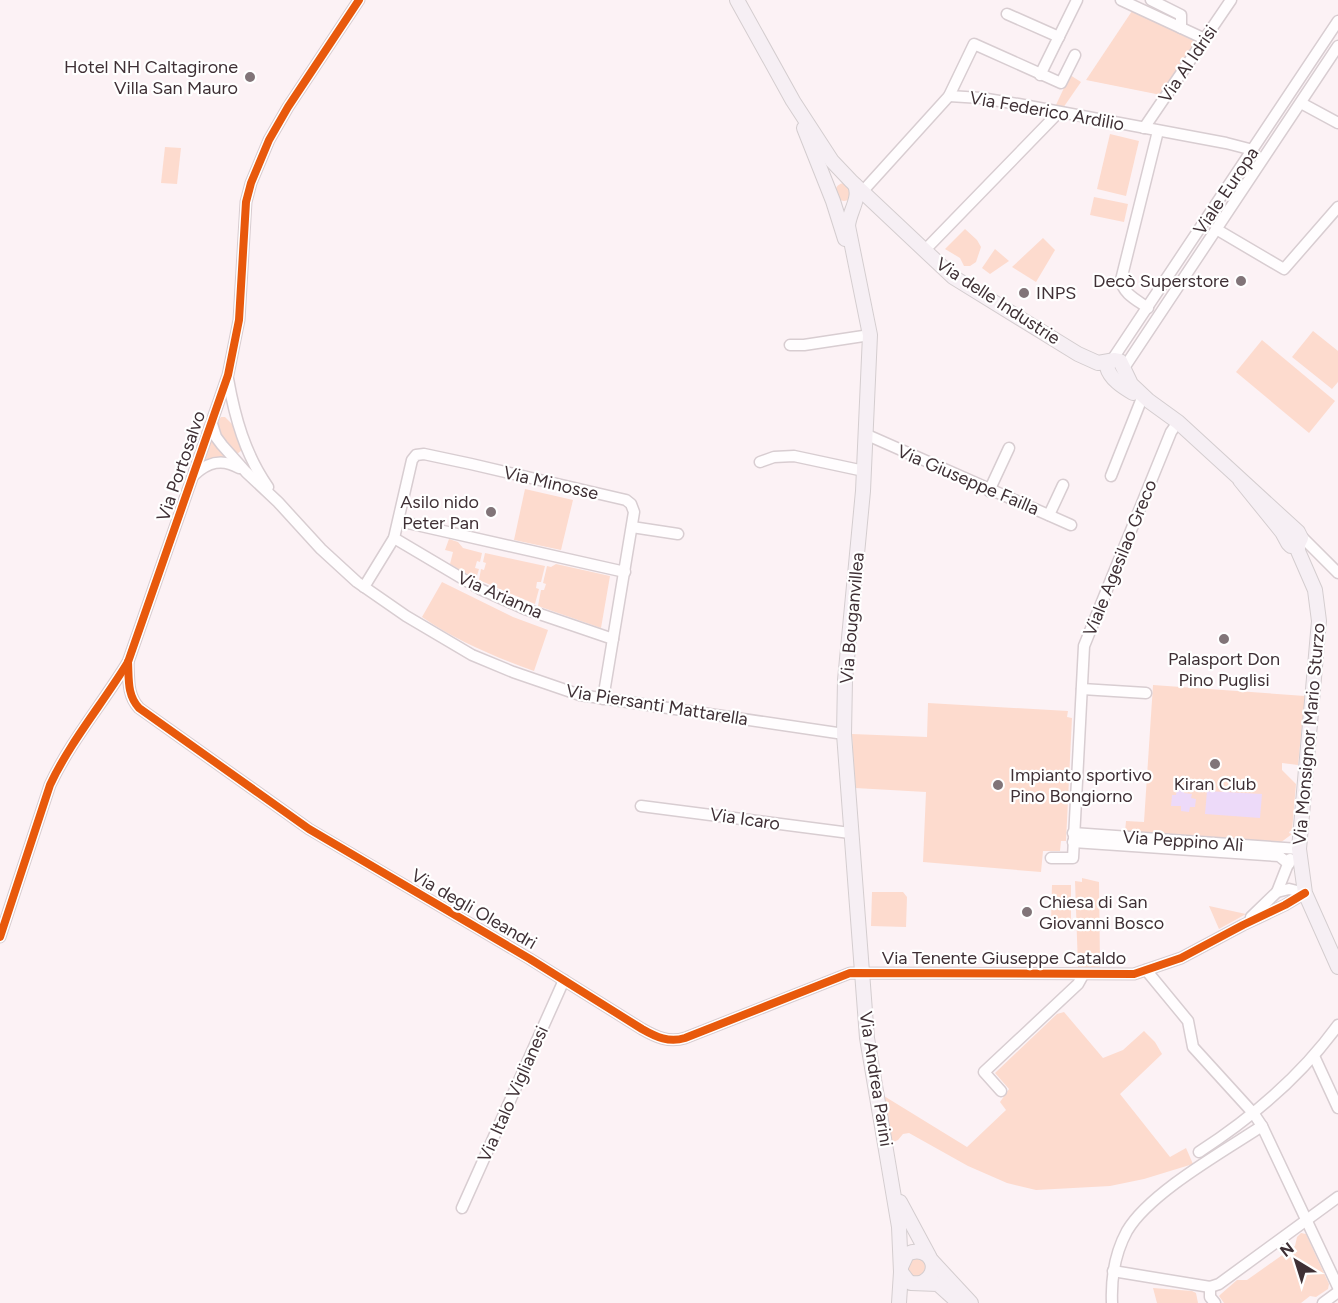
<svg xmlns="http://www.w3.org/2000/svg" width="1338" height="1303" viewBox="0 0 1338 1303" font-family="Figtree,sans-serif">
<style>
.green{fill:#fddbce}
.water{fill:#eddaf9}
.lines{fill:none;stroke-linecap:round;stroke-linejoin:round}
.minor-casing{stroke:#d8cdd1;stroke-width:13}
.major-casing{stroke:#d4cdcf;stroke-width:16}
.minor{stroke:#fffdfe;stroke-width:10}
.major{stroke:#f6eff4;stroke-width:14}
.cycleway-casing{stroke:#fff;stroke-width:11}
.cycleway{stroke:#e8590c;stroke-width:8}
.poi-dot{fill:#817478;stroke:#fff;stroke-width:2}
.labels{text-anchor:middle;stroke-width:4.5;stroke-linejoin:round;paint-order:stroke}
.street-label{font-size:18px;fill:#3f3035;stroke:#fff}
.poi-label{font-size:18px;fill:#3f3035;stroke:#fff;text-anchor:end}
</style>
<rect width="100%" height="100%" fill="#fcf2f5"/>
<g class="green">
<polygon points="1132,11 1197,42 1161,95 1086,80"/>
<polygon points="1070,75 1081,82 1063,108 1055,107"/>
<polygon points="1110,134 1139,141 1126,196 1097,189"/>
<polygon points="165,147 181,148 177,184 161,183"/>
<circle cx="844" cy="192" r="9"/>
<polygon points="1094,197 1128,204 1124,222 1090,215"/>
<polygon points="965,229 977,240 981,247 976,262 970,266 964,266 960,258 945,249"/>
<polygon points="1043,238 1055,250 1036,282 1012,267"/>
<polygon points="995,249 1009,261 990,274 982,268"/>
<polygon points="1313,331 1338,351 1338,382 1332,389 1292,357"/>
<polygon points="1262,340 1335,401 1309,433 1236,372"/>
<polygon points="221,417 225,417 234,426 242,450 237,454 220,439 215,425"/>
<polygon points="212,439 231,459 203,462"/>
<polygon points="525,489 573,500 561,550 514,540"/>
<polygon points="449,539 458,542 463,548 482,553 480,562 477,561 475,568 479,569 476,579 450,564 453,552 445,550"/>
<polygon points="485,553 545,566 541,582 537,582 536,588 539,589 535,604 479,580 481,569 484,570 486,563 483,562"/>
<polygon points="556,564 610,576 601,628 538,606 541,590 544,590 546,584 543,583 547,566 551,567"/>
<path d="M 442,582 L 513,617 L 548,630 L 534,671 C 495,657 457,641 422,617 Z"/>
<polygon points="1153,685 1305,696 1298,765 1282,763 1282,770 1296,784 1292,831 1290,831 1289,833 1292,834 1280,843 1125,832 1126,821 1144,822"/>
<polygon points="928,703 1068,711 1067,717 1072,718 1066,841 1061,841 1060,851 1043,851 1041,872 923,862 926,792 855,788 852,734 927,737"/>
<polygon points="1082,878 1099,882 1100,967 1078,967 1075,881 1082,882"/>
<polygon points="1052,885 1071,885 1071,922 1051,922"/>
<polygon points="872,892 903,892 907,897 906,927 871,926"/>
<polygon points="1209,906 1246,914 1219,929"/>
<polygon points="1064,1012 1103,1058 1123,1050 1144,1031 1155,1042 1162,1054 1120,1094 1170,1157 1186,1148 1193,1164 1144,1179 1110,1186 1036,1190 1007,1183 968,1166 909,1133 903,1134 898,1140 891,1143 884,1096 967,1147 1006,1110 1000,1102 1009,1089 995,1073 1057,1014"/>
<polygon points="1301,1233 1306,1234 1329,1284 1328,1289 1316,1297 1310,1296 1301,1303 1224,1303 1219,1296 1221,1294 1237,1280 1247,1280 1295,1246 1297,1237"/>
<polygon points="918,1255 929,1265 922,1279 907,1275 906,1263"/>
<polygon points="1153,1288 1192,1291 1196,1293 1198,1303 1157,1303"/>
</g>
<g class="water">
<polygon points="1177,789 1184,789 1184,793 1192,794 1191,798 1196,799 1195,807 1190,807 1189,812 1181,811 1181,806 1171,806 1172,795 1176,795"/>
<polygon points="1207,791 1262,794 1260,818 1205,814"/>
</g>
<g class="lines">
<g class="minor-casing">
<g id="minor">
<polyline points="1121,0 1205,39"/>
<polyline points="1151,0 1181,15 1181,28"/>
<polyline points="1007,14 1059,37"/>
<polyline points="1040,75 1077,0"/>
<polyline points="949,96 981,98 1018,104 1226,143 1253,150"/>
<polyline points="1301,103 1338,123"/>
<polyline points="1144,128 1231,0"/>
<polyline points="862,192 949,96 974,44 1061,83 1075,55"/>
<polyline points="1216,229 1284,269 1338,207"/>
<polyline points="924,251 1059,112"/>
<path d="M 1148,308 C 1137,300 1123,294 1121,280 L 1158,131"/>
<polyline points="790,345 804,345 870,335"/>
<polyline points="1112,360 1338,21"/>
<polyline points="1124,368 1338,46"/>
<path d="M 228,379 C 235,418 245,454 268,487"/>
<polyline points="212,424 216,437 222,445 246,472 278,502 321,549 357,582 406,616 472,655 513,672 580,695 844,734"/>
<polyline points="865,434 1071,525"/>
<polyline points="760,462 774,457 794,456 864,471"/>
<path d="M 194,475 C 208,462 222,458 239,468"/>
<polyline points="1111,476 1142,398"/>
<polyline points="989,491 1009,448"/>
<polyline points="1049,515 1063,485"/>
<polyline points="399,521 625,572"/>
<polyline points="632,527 678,534"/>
<polyline points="1299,534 1338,573"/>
<polyline points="394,538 480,589 525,609 613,639"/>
<polyline points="364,587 394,538 412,460 416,455 424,454 471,464 626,500 631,504 634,512 603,699"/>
<path d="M 128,662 C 129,679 127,695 139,708 L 309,829 L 530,959 L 642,1029 C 656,1037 669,1043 685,1038 L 850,973 L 1134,974 L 1181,958 L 1243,925 L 1285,905 L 1305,893"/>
<polyline points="1082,689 1146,693"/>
<polyline points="641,806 850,833"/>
<polyline points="1073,833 1299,849"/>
<polyline points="1073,842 1279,856 1289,864"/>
<polyline points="1051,858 1073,858 1084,646 1171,432 1178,422"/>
<polyline points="1277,892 1290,859"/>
<polyline points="1251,917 1277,892 1289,889 1305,893"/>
<path d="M 0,937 L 50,785 C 70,742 103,703 128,662 L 228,375 L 239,320 L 246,202 L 251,183 L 269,140 L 288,107 L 359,0"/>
<polyline points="1146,970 1188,1021 1193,1047 1254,1114 1262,1126 1338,1287"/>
<polyline points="1314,1056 1338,1108"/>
<polyline points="1001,1091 984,1072 1078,984 1083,975"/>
<path d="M 1199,1152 C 1253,1117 1301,1076 1338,1025"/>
<polyline points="462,1208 564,980"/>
<polyline points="1113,1271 1210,1287 1219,1284 1338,1197"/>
<polyline points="1210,1287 1210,1297 1215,1303"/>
<path d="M 1112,1303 C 1111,1279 1115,1253 1127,1231 C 1149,1193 1224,1151 1262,1126"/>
<polyline points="1323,1303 1338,1292"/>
</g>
</g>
<g class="major-casing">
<g id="major">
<polyline points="737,0 793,101 832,161 851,181 953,277 1078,354 1098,363 1115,360 1120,361 1131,384 1149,401 1178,422 1298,532 1301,538 1298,544 1291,546 1288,543 1282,532 1240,480"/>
<polyline points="804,128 833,201 845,239"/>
<path d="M 855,185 C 861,198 849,212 848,226 L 870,335 L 863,491 L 845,680 L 844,734 L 867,1038 L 899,1227 L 901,1272 L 907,1280 L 911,1283 L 938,1284 L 959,1303"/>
<path d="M 1110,362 L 1107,367 C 1110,379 1123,387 1133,393"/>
<polyline points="1298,544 1298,551 1315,590 1319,621 1299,849 1305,893 1338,967"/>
<polyline points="900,1202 929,1256"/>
<polyline points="932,1261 971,1303"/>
<path d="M 901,1267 L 907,1254 C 930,1243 944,1272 921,1283"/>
<polyline points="899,1303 901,1272"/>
</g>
</g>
<use href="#minor" class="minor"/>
<use href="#major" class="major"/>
<g class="cycleway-casing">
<g id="cycleway">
<path d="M 128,662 C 129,679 127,695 139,708 L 309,829 L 530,959 L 642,1029 C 656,1037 669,1043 685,1038 L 850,973 L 1134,974 L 1181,958 L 1243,925 L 1285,905 L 1305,893"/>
<path d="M 0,937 L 50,785 C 70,742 103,703 128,662 L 228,375 L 239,320 L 246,202 L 251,183 L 269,140 L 288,107 L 359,0"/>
</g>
</g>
<use href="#cycleway" class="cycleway"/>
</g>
<g class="poi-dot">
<circle cx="250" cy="77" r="6"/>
<circle cx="1241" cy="281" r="6"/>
<circle cx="1024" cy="293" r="6"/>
<circle cx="491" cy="512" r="6"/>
<circle cx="1224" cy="639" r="6"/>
<circle cx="1215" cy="764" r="6"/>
<circle cx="998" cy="785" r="6"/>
<circle cx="1027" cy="912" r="6"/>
</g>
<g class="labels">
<g class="street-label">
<text transform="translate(1188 64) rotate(-56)" y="6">Via Al Idrisi</text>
<text transform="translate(1047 111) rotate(10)" y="6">Via Federico Ardilio</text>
<text transform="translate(1226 191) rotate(-56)" y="6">Viale Europa</text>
<text transform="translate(998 301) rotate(33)" y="6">Via delle Industrie</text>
<text transform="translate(181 466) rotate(-71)" y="6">Via Portosalvo</text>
<text transform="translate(968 480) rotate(23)" y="6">Via Giuseppe Failla</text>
<text transform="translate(551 483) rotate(13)" y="6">Via Minosse</text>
<text transform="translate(1120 558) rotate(-68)" y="6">Viale Agesilao Greco</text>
<text transform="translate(500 595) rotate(24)" y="6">Via Arianna</text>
<text transform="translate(852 618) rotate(-85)" y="6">Via Bouganvillea</text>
<text transform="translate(657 705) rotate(9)" y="6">Via Piersanti Mattarella</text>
<text transform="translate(1309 734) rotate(-85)" y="6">Via Monsignor Mario Sturzo</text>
<text transform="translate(745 819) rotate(8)" y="6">Via Icaro</text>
<text transform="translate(1183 841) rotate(4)" y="6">Via Peppino Alì</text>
<text transform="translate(474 909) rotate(30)" y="6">Via degli Oleandri</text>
<text x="1004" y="964">Via Tenente Giuseppe Cataldo</text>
<text transform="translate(876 1079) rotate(81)" y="6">Via Andrea Parini</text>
<text transform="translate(513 1094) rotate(-66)" y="6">Via Italo Viglianesi</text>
</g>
<g class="poi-label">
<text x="238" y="73">Hotel NH Caltagirone<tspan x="238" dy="21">Villa San Mauro</tspan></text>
<text x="1229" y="287">Decò Superstore</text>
<text x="1036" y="299" text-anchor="start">INPS</text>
<text x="479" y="508">Asilo nido<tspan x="479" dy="21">Peter Pan</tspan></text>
<text x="1224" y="665" text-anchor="middle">Palasport Don<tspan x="1224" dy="21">Pino Puglisi</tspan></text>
<text x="1010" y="781" text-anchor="start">Impianto sportivo<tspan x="1010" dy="21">Pino Bongiorno</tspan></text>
<text x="1215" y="790" text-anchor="middle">Kiran Club</text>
<text x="1039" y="908" text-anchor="start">Chiesa di San<tspan x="1039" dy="21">Giovanni Bosco</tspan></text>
</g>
</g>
<g transform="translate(1296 1261) rotate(322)" stroke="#ffffff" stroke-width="4.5" paint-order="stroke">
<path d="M0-4.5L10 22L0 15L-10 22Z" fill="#3f3035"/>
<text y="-9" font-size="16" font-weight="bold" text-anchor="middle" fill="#3f3035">N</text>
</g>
</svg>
